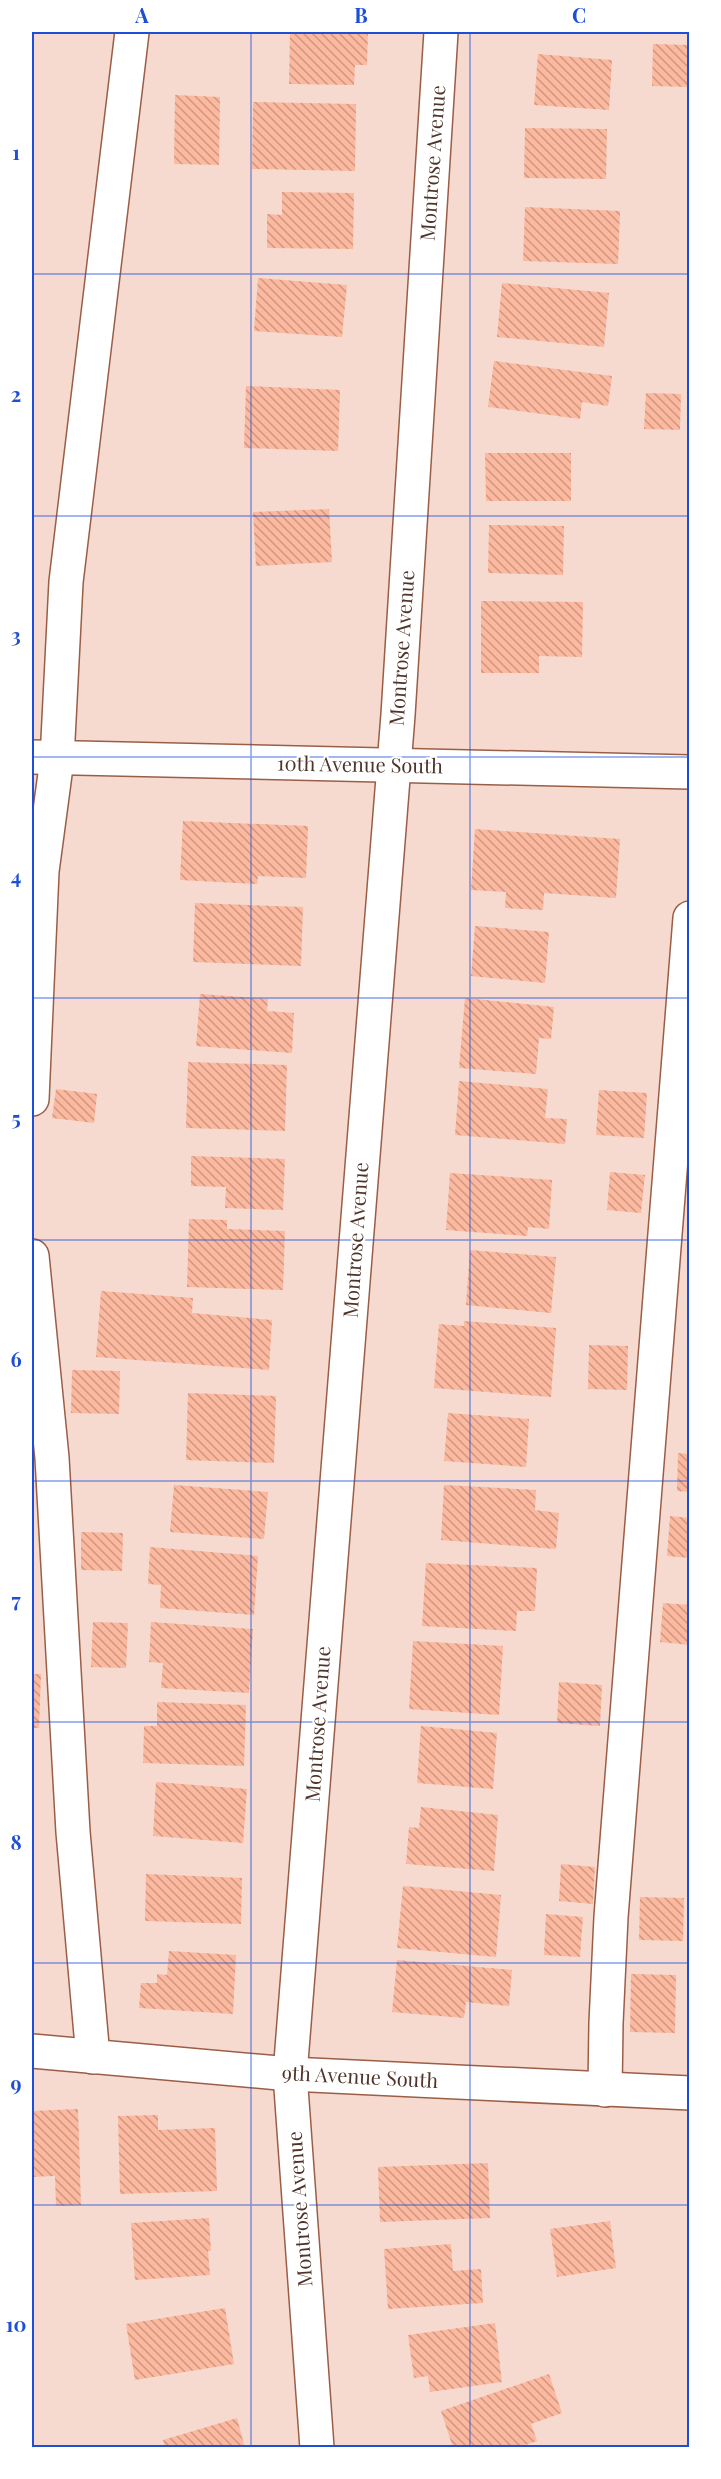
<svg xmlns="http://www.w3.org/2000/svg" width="721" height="2479" viewBox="0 0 721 2479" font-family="'Playfair Display',serif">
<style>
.building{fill:url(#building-back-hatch)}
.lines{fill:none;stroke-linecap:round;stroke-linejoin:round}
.minor-casing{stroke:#9a5e47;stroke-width:36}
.minor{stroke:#fff;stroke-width:33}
.grid{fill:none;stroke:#1d4ed8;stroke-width:1.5;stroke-opacity:0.55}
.labels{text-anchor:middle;stroke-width:4.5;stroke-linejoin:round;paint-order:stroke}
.street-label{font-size:20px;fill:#4e3429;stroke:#fff}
.neatline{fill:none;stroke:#1d4ed8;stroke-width:2}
.grid-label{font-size:20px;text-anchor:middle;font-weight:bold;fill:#1d4ed8}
</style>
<defs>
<pattern id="building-back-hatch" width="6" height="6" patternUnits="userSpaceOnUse" patternTransform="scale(1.5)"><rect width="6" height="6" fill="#fcb99f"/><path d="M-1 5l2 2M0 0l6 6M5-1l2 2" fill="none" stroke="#ce9782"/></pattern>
</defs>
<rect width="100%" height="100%" fill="#f6dacf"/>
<g class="building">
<polygon points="290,32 368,32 367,65 355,65 354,85 289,84"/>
<polygon points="653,44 690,45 690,87 652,86"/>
<polygon points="538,54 612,60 609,110 534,105"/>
<polygon points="175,95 220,97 219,165 174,164"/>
<polygon points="253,102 356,104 355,171 252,169"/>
<polygon points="525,128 607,129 606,179 524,178"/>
<polygon points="282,192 354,193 353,249 267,248 267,214 282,215"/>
<polygon points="525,207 620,211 618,264 523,261"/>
<polygon points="258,278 347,285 342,337 254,331"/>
<polygon points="502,283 609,293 604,347 497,337"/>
<polygon points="494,361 612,376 608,406 582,402 580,419 488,407"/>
<polygon points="246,386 340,390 338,451 244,448"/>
<polygon points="646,393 681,394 680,430 644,429"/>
<polygon points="485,453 571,453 571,501 486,501"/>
<polygon points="329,509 332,562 256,566 253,512"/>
<polygon points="489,525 564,526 563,575 488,573"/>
<polygon points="481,601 583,602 582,657 539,656 539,673 481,673"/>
<polygon points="183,821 308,826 306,878 258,876 257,884 180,880"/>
<polygon points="475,829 620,839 616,898 544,893 543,910 505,908 506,892 471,890"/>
<polygon points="195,903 303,907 301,966 193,962"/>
<polygon points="475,926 549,932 545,983 471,976"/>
<polygon points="200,994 268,999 267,1011 294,1013 292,1053 196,1046"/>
<polygon points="465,998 554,1007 551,1039 539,1038 536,1074 459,1068"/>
<polygon points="188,1062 287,1065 285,1131 186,1128"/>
<polygon points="459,1081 548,1089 545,1118 567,1119 565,1144 455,1135"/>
<polygon points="56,1089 97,1094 94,1123 52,1118"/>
<polygon points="599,1090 647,1093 644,1138 596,1135"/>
<polygon points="191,1156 285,1159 283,1210 225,1208 226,1187 191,1186"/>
<polygon points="610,1172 645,1175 641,1213 607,1210"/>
<polygon points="450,1173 552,1180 549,1229 528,1227 527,1236 446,1230"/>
<polygon points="189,1219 227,1220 227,1229 285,1231 283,1290 187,1287"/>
<polygon points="470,1250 556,1257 551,1313 466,1305"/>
<polygon points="101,1291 193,1298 192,1313 272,1320 269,1370 96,1357"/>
<polygon points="464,1321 556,1328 551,1397 434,1388 439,1324 464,1326"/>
<polygon points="589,1345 628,1346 627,1390 588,1389"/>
<polygon points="72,1370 120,1371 119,1414 71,1413"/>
<polygon points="188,1393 276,1396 274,1463 186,1460"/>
<polygon points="448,1413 529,1419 526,1467 444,1461"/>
<polygon points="678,1453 690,1454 690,1492 677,1491"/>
<polygon points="174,1485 268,1492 264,1539 170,1532"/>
<polygon points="444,1485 536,1490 535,1510 559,1513 556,1549 441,1540"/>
<polygon points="670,1516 690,1518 690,1558 667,1556"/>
<polygon points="81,1532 123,1533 122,1571 81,1570"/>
<polygon points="150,1547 258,1556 254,1615 160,1608 161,1585 148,1584"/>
<polygon points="426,1563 537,1568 535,1611 517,1611 516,1631 422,1626"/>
<polygon points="663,1603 690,1605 690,1645 660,1642"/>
<polygon points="93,1622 128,1623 126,1668 91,1667"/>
<polygon points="151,1622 253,1629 249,1693 161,1688 163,1663 149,1662"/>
<polygon points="413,1641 503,1646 499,1715 409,1709"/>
<polygon points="32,1674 41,1674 39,1728 32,1728"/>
<polygon points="559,1682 602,1685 600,1726 557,1723"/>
<polygon points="157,1702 246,1705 244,1766 143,1763 144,1726 157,1726"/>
<polygon points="421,1726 497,1733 493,1789 417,1783"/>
<polygon points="156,1782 247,1789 243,1843 153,1836"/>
<polygon points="421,1807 498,1815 494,1871 406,1864 409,1827 419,1828"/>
<polygon points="561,1864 595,1867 593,1904 559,1901"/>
<polygon points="146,1874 242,1878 241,1924 145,1921"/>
<polygon points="403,1886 501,1895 496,1957 397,1948"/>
<polygon points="640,1897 684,1898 683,1941 639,1940"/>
<polygon points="546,1914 583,1917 580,1957 544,1955"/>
<polygon points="169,1951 236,1955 233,2014 139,2008 141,1983 157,1983 157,1974 167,1975"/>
<polygon points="397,1960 512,1970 509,2006 466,2002 464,2018 392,2012"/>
<polygon points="631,1974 676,1975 675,2033 630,2032"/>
<polygon points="78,2109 81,2205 56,2206 55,2176 32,2177 32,2111"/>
<polygon points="158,2115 158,2130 215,2128 217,2191 120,2194 118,2116"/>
<polygon points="488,2163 490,2218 380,2222 378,2167"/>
<polygon points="209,2218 211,2251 208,2251 210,2275 135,2280 131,2223"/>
<polygon points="610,2221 616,2268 557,2277 550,2229"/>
<polygon points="451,2244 453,2271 481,2269 483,2303 388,2309 384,2249"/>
<polygon points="225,2308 234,2364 135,2380 126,2324"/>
<polygon points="495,2323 502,2382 430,2392 428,2376 414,2378 408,2335"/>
<polygon points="549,2374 562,2413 531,2424 537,2441 517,2448 453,2448 441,2411"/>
<polygon points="237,2418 245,2448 165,2448 163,2440"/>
</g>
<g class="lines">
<g class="minor-casing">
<g id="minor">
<polyline points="32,757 690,772"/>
<polyline points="32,1099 42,871 57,759 66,582 132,32"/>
<polyline points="32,1256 52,1458 73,1832 93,2057"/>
<polyline points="32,2051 290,2074 690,2093"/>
<polyline points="605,2090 606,2023 611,1917 690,918"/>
<polyline points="317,2448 290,2074 398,715 441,32"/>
</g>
</g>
<use href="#minor" class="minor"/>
</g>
<path class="grid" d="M 251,32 L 251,2448M 470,32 L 470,2448M 32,274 L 690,274M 32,516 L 690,516M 32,757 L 690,757M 32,998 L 690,998M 32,1240 L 690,1240M 32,1481 L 690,1481M 32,1722 L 690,1722M 32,1963 L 690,1963M 32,2205 L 690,2205"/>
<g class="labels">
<g class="street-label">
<text transform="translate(433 163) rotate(-86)" y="7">Montrose Avenue</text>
<text transform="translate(402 648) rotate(-86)" y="7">Montrose Avenue</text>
<text transform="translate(360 765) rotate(1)" y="7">10th Avenue South</text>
<text transform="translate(356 1240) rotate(-86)" y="7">Montrose Avenue</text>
<text transform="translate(318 1724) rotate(-86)" y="7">Montrose Avenue</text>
<text transform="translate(360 2077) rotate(3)" y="7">9th Avenue South</text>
<text transform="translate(300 2209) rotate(-94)" y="7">Montrose Avenue</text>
</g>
</g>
<rect width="721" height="2479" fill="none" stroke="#ffffff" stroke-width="66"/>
<rect x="33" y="33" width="655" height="2413" class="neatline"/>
<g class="grid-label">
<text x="142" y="23">A</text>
<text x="361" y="23">B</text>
<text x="579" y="23">C</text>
<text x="16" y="160">1</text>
<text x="16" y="402">2</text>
<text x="16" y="643">3</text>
<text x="16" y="884">4</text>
<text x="16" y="1126">5</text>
<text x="16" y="1367">6</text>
<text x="16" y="1608">7</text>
<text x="16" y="1850">8</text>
<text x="16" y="2091">9</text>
<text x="16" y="2332">10</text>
</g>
</svg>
